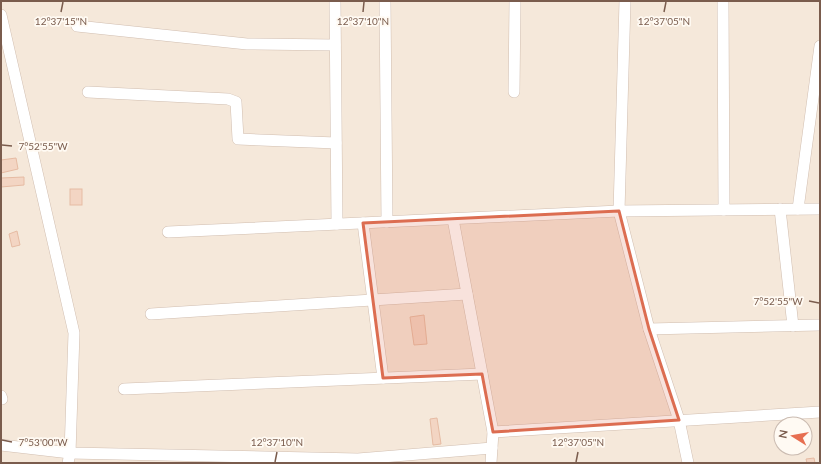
<svg xmlns="http://www.w3.org/2000/svg" width="821" height="464" viewBox="0 0 821 464" font-family="Lato,sans-serif">
<style>
.residential{fill:#f5e8da;fill-rule:evenodd}
.building{fill:#f3d5c3;stroke:#e6bba3}
.lines{fill:none;stroke-linecap:round;stroke-linejoin:round}
.minor-casing{stroke:#d1beb0;stroke-width:12}
.minor{stroke:#fff;stroke-width:11}
.marked{fill:#dc6d51;fill-opacity:0.2;stroke:#dc6d51;stroke-width:3;stroke-linejoin:round}
.ticks{fill:none;stroke:#7a5c4d;stroke-width:1.5}
.ticks-label{font-size:10px;text-anchor:middle;fill:#7a5c4d;stroke:#fffaf3;stroke-width:3.5;stroke-linejoin:round;paint-order:stroke}
</style>
<rect width="100%" height="100%" fill="#fdf6ec"/>
<path class="residential" d="M 1,1 L 820,1 L 820,463 L 1,463 ZM 781,424 L 805,424 L 805,448 L 781,448 Z"/>
<g class="building">
<polygon points="16,158 18,169 1,173 1,160"/>
<polygon points="24,177 24,185 1,187 1,178"/>
<rect x="70" y="189" width="12" height="16"/>
<polygon points="17,231 20,245 12,247 9,234"/>
<polygon points="424,315 427,344 414,345 410,317"/>
<polygon points="437,418 441,444 433,445 430,419"/>
<polygon points="814,458 815,463 807,463 806,459"/>
</g>
<g class="lines">
<g class="minor-casing">
<g id="minor">
<polyline points="335,1 337,224"/>
<polyline points="385,1 387,222"/>
<polyline points="625,1 619,211 649,329 679,420 688,463"/>
<polyline points="723,1 724,210"/>
<polyline points="1,15 74,333 70,453 68,463"/>
<polyline points="77,26 247,44 335,45"/>
<polyline points="88,92 228,99 236,102 238,139 336,143"/>
<polyline points="514,92 515,1"/>
<polyline points="780,209 793,326"/>
<polyline points="798,209 820,46"/>
<polyline points="453,219 493,432 491,463"/>
<polyline points="363,223 383,378"/>
<polyline points="168,232 619,211 820,209"/>
<polyline points="151,314 467,294"/>
<polyline points="649,329 820,325"/>
<polyline points="124,389 482,374"/>
<polyline points="1,396 2,399"/>
<polyline points="493,432 820,412"/>
<polyline points="1,445 70,453 358,459 492,448"/>
</g>
</g>
<use href="#minor" class="minor"/>
</g>
<path class="marked" d="M 619,211 L 649,329 L 679,420 L 493,432 L 482,374 L 383,378 L 363,223 Z"/>
<path class="ticks" d="M 61,12 L 63,2M 363,12 L 364,2M 664,12 L 666,2M 2,145 L 12,146M 809,301 L 819,303M 2,440 L 12,442M 275,462 L 277,452M 576,462 L 578,452"/>
<g class="ticks-label">
<text x="61" y="25">12°37'15"N</text>
<text x="363" y="25">12°37'10"N</text>
<text x="664" y="25">12°37'05"N</text>
<text x="43" y="150">7°52'55"W</text>
<text x="778" y="305">7°52'55"W</text>
<text x="277" y="446">12°37'10"N</text>
<text x="578" y="446">12°37'05"N</text>
<text x="43" y="446">7°53'00"W</text>
</g>
<rect width="821" height="464" fill="none" stroke="#7a5c4d" stroke-width="4"/>
<g transform="translate(793 436) rotate(281)"><circle r="19" fill="#fffaf3" stroke="#cabbb1"/>
<path d="M0-3L7 15L0 10L-7 15Z" fill="#e76f51"/>
<text y="-6" font-size="11" font-weight="bold" text-anchor="middle" fill="#7a5c4d">N</text>
</g>
</svg>
